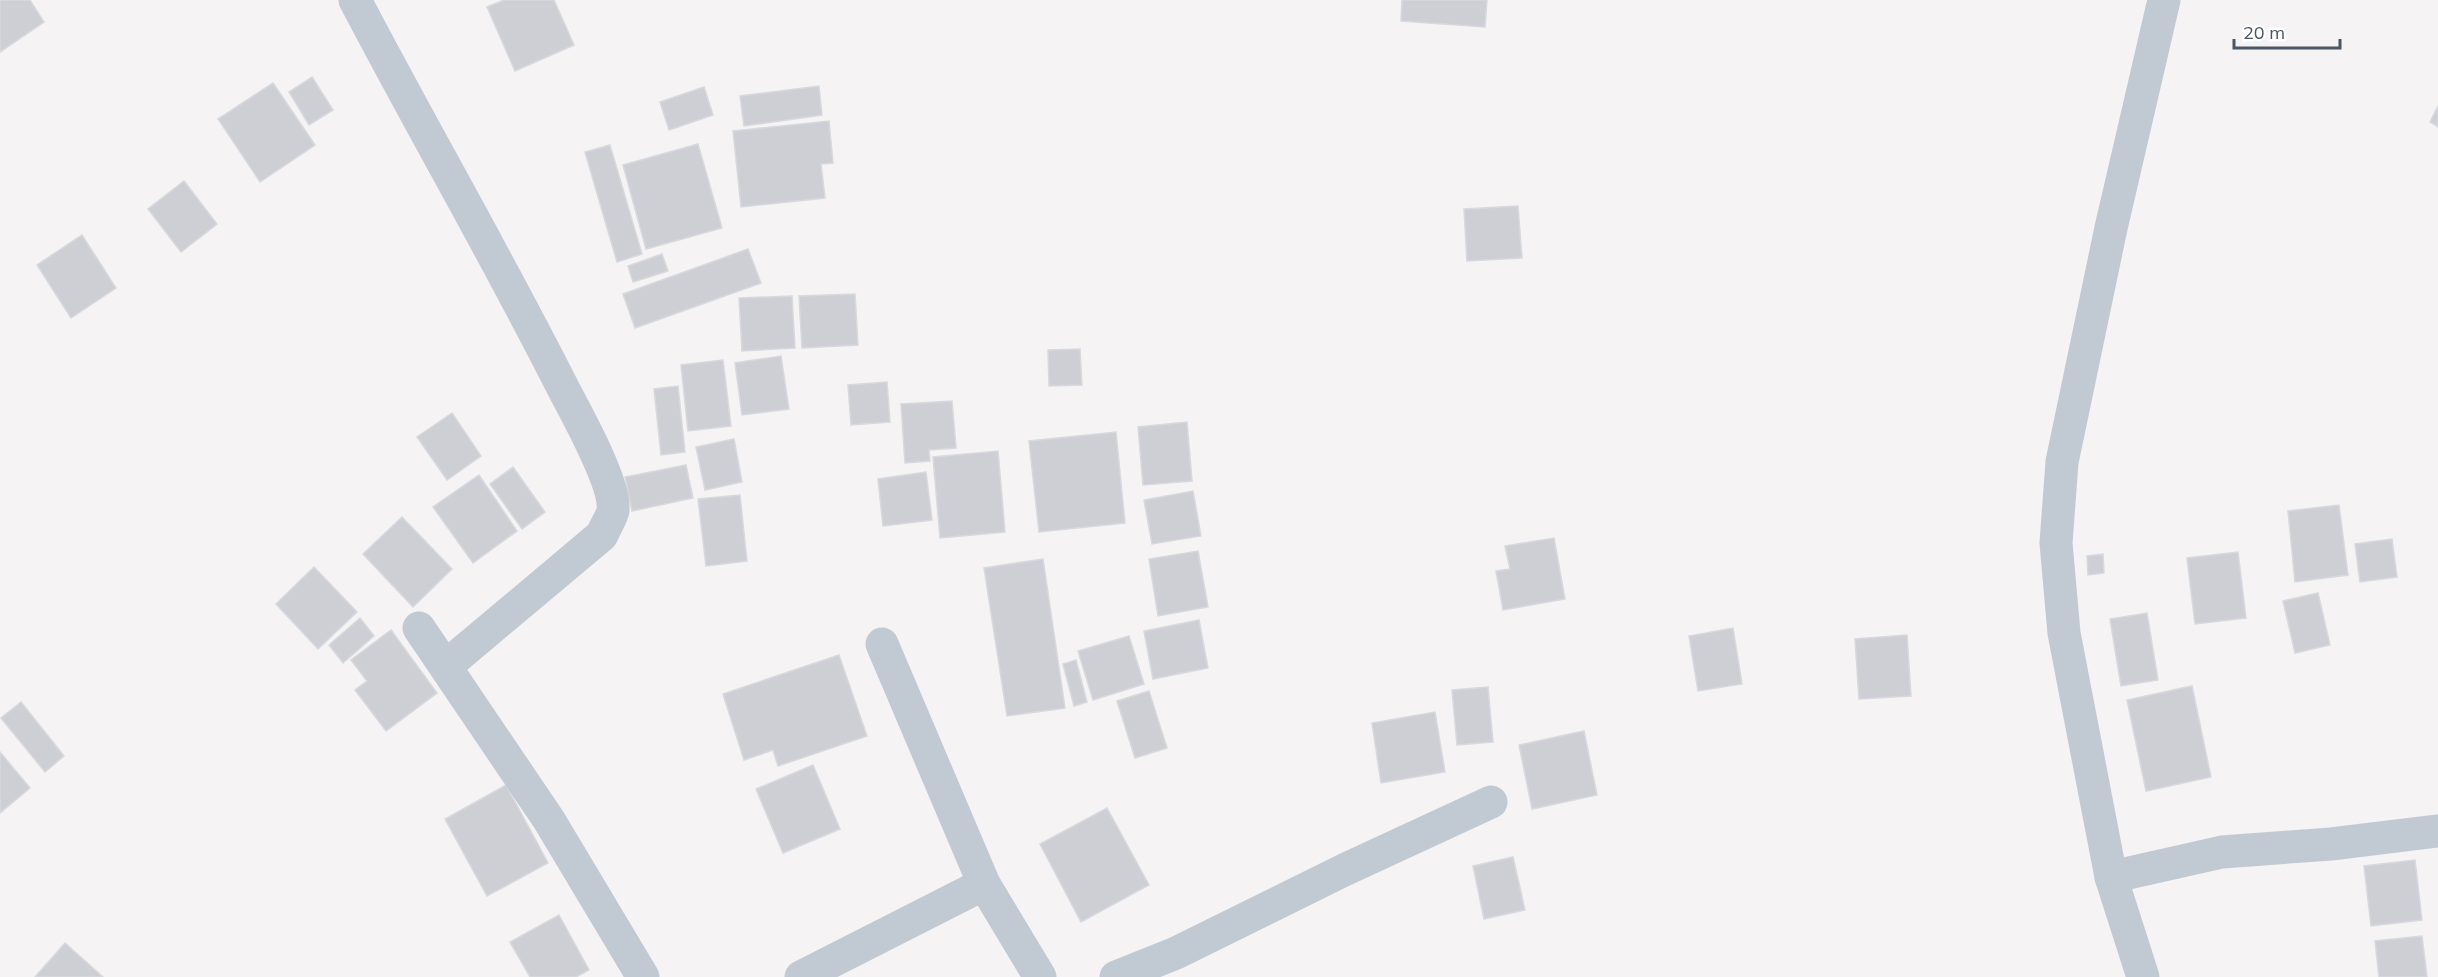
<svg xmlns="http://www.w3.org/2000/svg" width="2438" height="977" viewBox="0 0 2438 977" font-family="Mulish,sans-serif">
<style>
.building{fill:#cdcfd5;stroke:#d7d9de;stroke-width:1.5}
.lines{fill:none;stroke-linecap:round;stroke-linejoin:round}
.minor{stroke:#c1cad2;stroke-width:33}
</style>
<rect width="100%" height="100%" fill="#f5f3f3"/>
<g class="building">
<polygon points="0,0 30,0 44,22 0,52"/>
<polygon points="504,0 554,0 574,45 515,71 487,7"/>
<polygon points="1402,0 1487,0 1485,27 1401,21"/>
<polygon points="312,77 333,110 309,125 289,92"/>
<polygon points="273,83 315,145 260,182 218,119"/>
<polygon points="819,86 822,115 744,126 740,96"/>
<polygon points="704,87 713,115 669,130 660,102"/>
<polygon points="2438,106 2438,127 2430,122"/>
<polygon points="829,121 833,163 821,164 825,198 741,207 733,131"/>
<polygon points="698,144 722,228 646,249 623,165"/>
<polygon points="610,145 642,254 617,262 585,152"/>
<polygon points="184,181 217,224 181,252 148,209"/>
<polygon points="1518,206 1522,258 1467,261 1464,209"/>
<polygon points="82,235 116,288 71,318 37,265"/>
<polygon points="748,249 761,283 635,328 623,294"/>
<polygon points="662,254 668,271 633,282 628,266"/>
<polygon points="855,294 858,345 802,348 799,296"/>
<polygon points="792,296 795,348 742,351 739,298"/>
<polygon points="1080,349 1082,385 1049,386 1048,350"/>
<polygon points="781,356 789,409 742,415 735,363"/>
<polygon points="723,360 731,426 688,431 681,365"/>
<polygon points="887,382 890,422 851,425 848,385"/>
<polygon points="678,386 685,452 661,455 654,389"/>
<polygon points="952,401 956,448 929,450 930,461 905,463 901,404"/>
<polygon points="452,413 481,456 447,480 417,437"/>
<polygon points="1187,422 1192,481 1143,485 1138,427"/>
<polygon points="1116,432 1125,523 1039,532 1029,441"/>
<polygon points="734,439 742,482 705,490 696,447"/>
<polygon points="998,451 1005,532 940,538 933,457"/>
<polygon points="686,465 693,498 632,511 625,477"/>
<polygon points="513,467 545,512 522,529 490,484"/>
<polygon points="926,472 932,520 883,526 878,479"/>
<polygon points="479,475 517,531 473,563 433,507"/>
<polygon points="1193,491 1201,536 1152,544 1144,500"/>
<polygon points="740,495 747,561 706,566 698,499"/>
<polygon points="2339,505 2348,575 2295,582 2288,511"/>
<polygon points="402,517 452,569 413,607 363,554"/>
<polygon points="1554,538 1565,599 1503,610 1496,571 1510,569 1505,546"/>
<polygon points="2392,539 2397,577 2360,582 2355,544"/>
<polygon points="1198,551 1208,607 1158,616 1149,559"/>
<polygon points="2238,552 2246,618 2195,624 2187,558"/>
<polygon points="2103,554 2104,573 2088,575 2087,556"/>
<polygon points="1043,559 1065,708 1007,716 984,568"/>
<polygon points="314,567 357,612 318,649 276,604"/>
<polygon points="2318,593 2330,645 2295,653 2283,601"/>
<polygon points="2147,613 2158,680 2121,686 2110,619"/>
<polygon points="360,618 374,636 343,663 329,645"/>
<polygon points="1199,620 1208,668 1153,679 1144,631"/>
<polygon points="1733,628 1742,684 1698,691 1689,636"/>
<polygon points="391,630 437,693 386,731 355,690 367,681 351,660"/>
<polygon points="1907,635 1911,696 1859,699 1855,639"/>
<polygon points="1129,636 1144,684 1093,700 1078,651"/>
<polygon points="839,655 867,736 778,766 773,750 744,760 723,694"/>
<polygon points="1076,660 1087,702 1074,706 1063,664"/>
<polygon points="2192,686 2211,777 2146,791 2127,700"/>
<polygon points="1488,687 1493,742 1457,745 1452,690"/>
<polygon points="1149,691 1167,748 1135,758 1117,701"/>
<polygon points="21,702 64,756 45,772 1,718"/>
<polygon points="1435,712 1445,772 1381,783 1372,723"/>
<polygon points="1584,731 1597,795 1532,809 1519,745"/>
<polygon points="0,752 30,788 0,813"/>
<polygon points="813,765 840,829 783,853 756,789"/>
<polygon points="506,785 548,863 487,896 445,819"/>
<polygon points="1107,808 1149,885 1081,922 1040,844"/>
<polygon points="1513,857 1525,910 1484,919 1473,866"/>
<polygon points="2415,860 2422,920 2371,926 2364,866"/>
<polygon points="559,915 589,970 576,977 530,977 510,942"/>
<polygon points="2422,936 2427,977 2379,977 2375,941"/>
<polygon points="65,943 103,977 35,977"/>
</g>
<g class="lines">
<g class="minor">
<path d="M 355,0 C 423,130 497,257 563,388 C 576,413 616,484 613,510 C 612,517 605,527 602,535 L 446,666"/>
<polyline points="419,628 549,820 643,977"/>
<polyline points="882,644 984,884 1040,977"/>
<polyline points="2111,877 2222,852 2331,844 2438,831"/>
<polyline points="801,977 984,884"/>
<polyline points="1116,977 1176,953 1344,870 1491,802"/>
<polyline points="2143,977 2111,877 2064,633 2056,543 2062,462 2111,228 2164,0"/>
</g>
</g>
<path d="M2234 39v9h106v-9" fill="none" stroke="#4a5661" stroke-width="3"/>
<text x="2243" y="39" font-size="18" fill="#4a5661" stroke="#ffffff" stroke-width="4.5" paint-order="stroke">20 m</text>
</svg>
